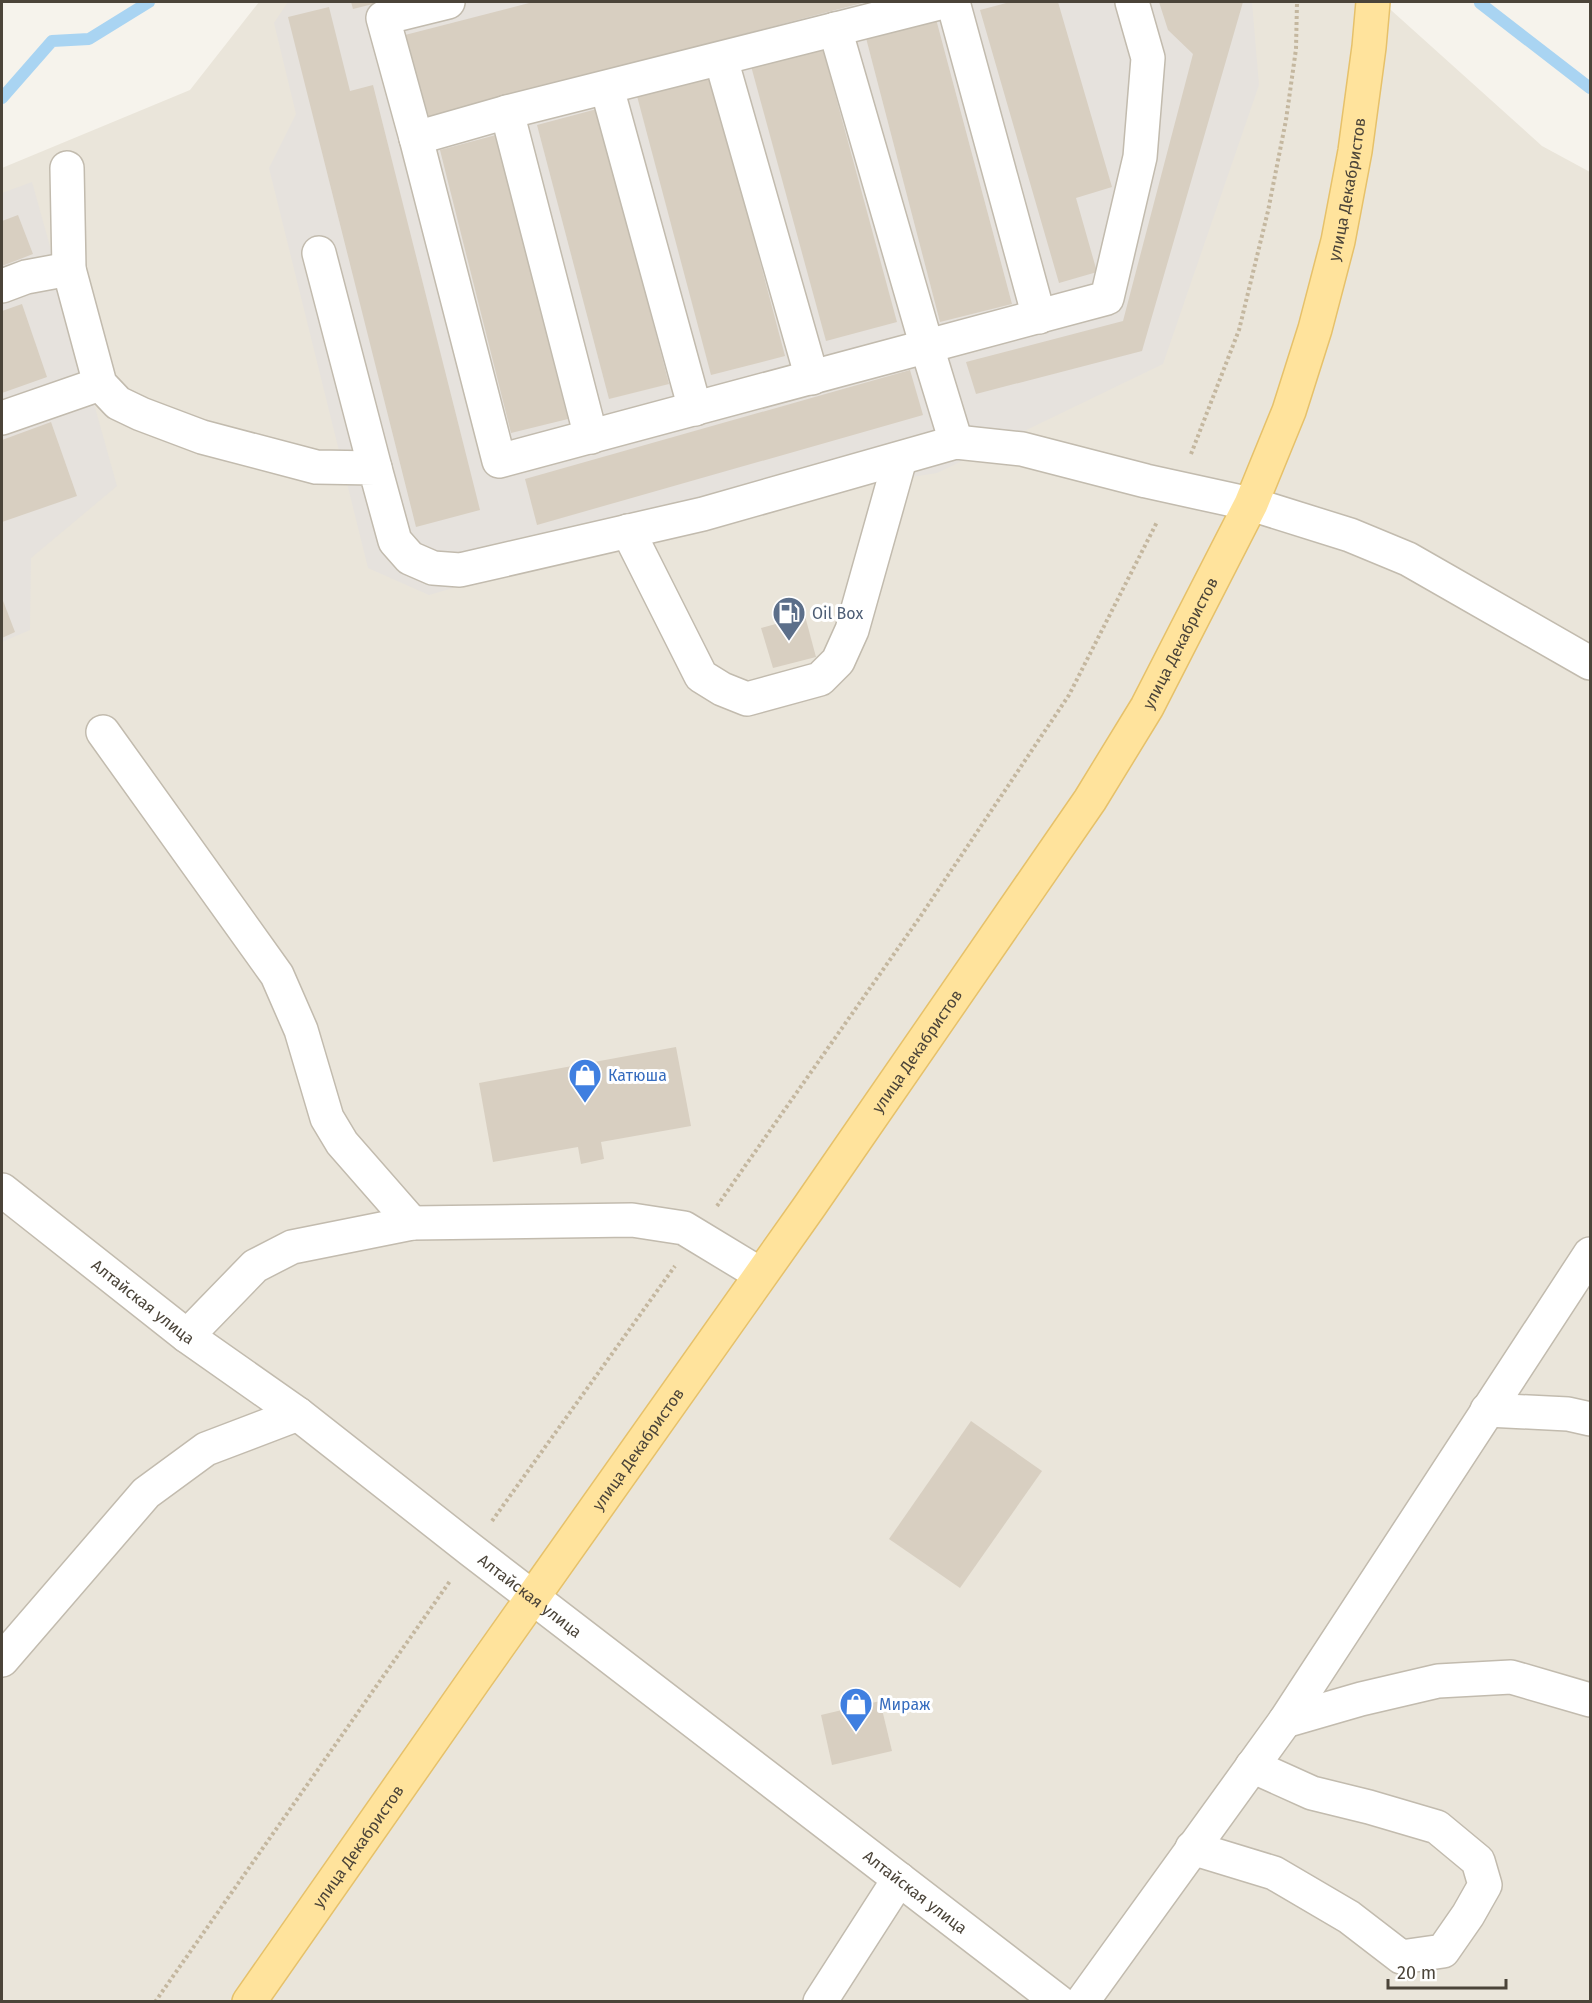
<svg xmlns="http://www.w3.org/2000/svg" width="1592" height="2003" viewBox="0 0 1592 2003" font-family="'Fira Sans',sans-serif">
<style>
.residential{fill:#eae5da}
.industrial{fill:#e6e2dd}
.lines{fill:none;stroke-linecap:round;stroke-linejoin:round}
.stream{stroke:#a9d4f2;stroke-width:12}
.building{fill:#d8cfc1}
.minor-casing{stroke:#c2bbae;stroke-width:36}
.major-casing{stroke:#e6c16a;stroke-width:36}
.path{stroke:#c4b79f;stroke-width:4;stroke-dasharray:3 3;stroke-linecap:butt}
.minor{stroke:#fff;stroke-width:33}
.major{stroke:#ffe39c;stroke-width:33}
.labels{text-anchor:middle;stroke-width:6;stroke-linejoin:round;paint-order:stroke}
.street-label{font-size:16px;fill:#4b4439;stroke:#fff}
.service-label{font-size:16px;fill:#4e5e75;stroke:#fff;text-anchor:start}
.shop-label{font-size:16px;fill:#366cbe;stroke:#fff;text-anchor:start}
</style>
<rect width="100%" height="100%" fill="#f6f3ec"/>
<polygon class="residential" points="259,2 1382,2 1542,146 1590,172 1590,2001 2,2002 2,168 190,90"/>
<g class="industrial">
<polygon points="288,2 1252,2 1259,85 1163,364 937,473 743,503 429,595 368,568 269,168 296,114 274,23"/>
<polygon points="32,182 117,486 31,558 30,630 2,642 2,193"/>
</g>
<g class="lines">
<g class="stream">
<polyline points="1480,3 1590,88"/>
<polyline points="2,98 52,41 89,39 149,2"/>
</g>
</g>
<g class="building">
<polygon points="351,2 381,2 353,9"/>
<polygon points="533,2 866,2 427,117 405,35"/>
<polygon points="1010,2 1058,2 1112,187 1076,198 1097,272 1059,283 980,10"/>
<polygon points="1159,2 1243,2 1142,351 976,394 966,362 1123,321 1193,54 1168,30"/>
<polygon points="329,7 350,91 373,85 480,510 416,527 288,17"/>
<polygon points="936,19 1012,304 940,322 866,38"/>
<polygon points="822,46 897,322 826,341 751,66"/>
<polygon points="711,76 785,356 711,375 637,96"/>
<polygon points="597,109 669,384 609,399 537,125"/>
<polygon points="496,135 568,419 511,433 440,150"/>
<polygon points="18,215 33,254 2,266 2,221"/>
<polygon points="22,304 47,377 2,393 2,311"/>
<polygon points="910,370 923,415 537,525 525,479"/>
<polygon points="51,422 77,496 2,522 2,440"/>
<polygon points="2,598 15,632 2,638"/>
<polygon points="805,616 816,657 773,668 761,628"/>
<polygon points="676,1047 691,1126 601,1142 604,1159 581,1164 578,1147 493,1162 479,1083"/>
<polygon points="971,1421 1042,1471 960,1588 889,1539"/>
<polygon points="880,1701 892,1751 832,1765 821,1715"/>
</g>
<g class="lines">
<g class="minor-casing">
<g id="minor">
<polyline points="943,2 507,112 416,138 499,461 1107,298 1140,157 1148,58 1132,2"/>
<polyline points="953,2 1039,317"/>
<polyline points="835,29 927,347 956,442"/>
<polyline points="721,59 812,378"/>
<polyline points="607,88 695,409"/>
<polyline points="507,112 591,437"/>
<polyline points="416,138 383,18 448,2"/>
<polyline points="67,168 69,269 100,384 118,403 141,414 202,437 316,467 375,468 395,541 410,558 433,568 460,570 703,514 956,442 1022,449 1146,481 1251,504 1350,535 1408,559 1590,663"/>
<polyline points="319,253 375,468"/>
<polyline points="2,286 26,277 69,269"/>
<polyline points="2,418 100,384"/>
<polyline points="628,531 701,676 722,689 747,699 820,679 838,661 852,630 900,459"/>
<polyline points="103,732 277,975 301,1030 327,1118 342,1143 412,1223"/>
<path id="s1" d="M 2,1190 L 187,1336 L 298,1414 L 471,1550 L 1059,2002"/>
<polyline points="187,1336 255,1266 292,1247 412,1223 632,1220 684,1228 760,1274"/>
<polyline points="1487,1410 1568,1414 1590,1419"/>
<polyline points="2,1660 146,1493 206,1449 298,1414"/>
<polyline points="1285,1721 1361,1699 1438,1681 1511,1677 1590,1700"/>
<polyline points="1192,1848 1274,1873 1349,1917 1401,1957 1443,1951 1468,1915 1485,1885 1478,1861 1437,1827 1369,1807 1312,1793 1252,1766"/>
<polyline points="820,2002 899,1879"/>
<polyline points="1082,2002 1285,1721 1590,1254"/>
</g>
</g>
<g class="major-casing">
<g id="major">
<path id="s2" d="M 249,2002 L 477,1676 L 809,1207 L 1090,800 L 1147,707 L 1251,504 L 1289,411 L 1315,329 L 1338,241 L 1355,151 L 1369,47 L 1373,2"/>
</g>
</g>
<g class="path">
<polyline points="1191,454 1239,330 1268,211 1286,120 1296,49 1297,2"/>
<polyline points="717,1206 920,917 1069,695 1157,522"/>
<polyline points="492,1521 675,1266"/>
<polyline points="155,2002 450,1581"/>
</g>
<use href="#minor" class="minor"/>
<use href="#major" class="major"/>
</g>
<defs>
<g id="fuel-pin" transform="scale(1.725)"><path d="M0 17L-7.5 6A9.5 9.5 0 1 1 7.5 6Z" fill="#5c6f8a" stroke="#fff"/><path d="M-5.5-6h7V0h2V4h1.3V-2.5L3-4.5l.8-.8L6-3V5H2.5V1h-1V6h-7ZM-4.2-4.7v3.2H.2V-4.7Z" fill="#fff"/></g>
<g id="shop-pin" transform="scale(1.725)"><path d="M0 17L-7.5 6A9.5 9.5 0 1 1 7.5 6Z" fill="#3f7fe0" stroke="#fff"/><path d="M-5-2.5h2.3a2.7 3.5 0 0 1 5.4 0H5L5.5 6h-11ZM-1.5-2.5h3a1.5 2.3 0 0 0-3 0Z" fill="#fff"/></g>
</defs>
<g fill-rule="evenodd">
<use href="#fuel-pin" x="789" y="613"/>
<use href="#shop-pin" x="585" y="1075"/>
<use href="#shop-pin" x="856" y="1704"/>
</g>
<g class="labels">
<g class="street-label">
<text dy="6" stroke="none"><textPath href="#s2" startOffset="2134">улица Декабристов</textPath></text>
<text dy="6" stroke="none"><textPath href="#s2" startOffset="1648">улица Декабристов</textPath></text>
<text dy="6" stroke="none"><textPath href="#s2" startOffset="1162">улица Декабристов</textPath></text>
<text dy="6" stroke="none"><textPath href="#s1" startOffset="180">Алтайская улица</textPath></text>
<text dy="6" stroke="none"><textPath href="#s2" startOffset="676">улица Декабристов</textPath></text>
<text dy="6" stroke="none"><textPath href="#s1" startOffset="666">Алтайская улица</textPath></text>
<text dy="6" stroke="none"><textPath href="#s2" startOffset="190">улица Декабристов</textPath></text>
<text dy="6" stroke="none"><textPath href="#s1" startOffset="1152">Алтайская улица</textPath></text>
</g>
<g class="service-label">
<text x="812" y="619">Oil Box</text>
</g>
<g class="shop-label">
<text x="608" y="1081">Катюша</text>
<text x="879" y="1710">Мираж</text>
</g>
</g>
<rect width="1592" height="2003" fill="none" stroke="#4b4439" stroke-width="6"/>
<path d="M1388 1979v9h118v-9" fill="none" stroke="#4b4439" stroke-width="3"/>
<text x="1397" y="1979" font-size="18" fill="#4b4439" stroke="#ffffff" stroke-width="4.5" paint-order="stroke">20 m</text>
</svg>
